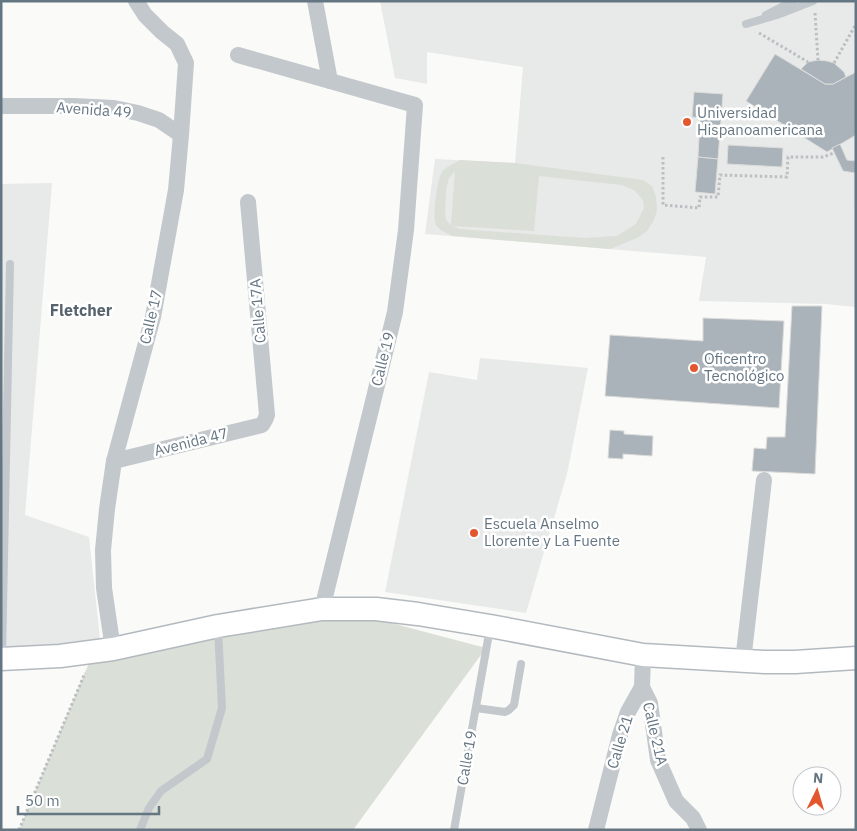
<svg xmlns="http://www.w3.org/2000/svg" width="857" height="831" viewBox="0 0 857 831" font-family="'IBM Plex Sans',sans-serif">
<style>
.built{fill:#e8e9e9}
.green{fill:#dadfd7;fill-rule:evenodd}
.building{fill:#aab3b9;stroke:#dcdcda}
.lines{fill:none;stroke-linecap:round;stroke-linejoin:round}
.secondary-casing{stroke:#b3babf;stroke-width:25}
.path{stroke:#bbbfc2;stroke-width:3;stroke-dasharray:2.5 2.5;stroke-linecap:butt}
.service{stroke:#c3c8cc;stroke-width:8}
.minor{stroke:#c3c8cc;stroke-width:16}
.secondary{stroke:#fff;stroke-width:22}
.poi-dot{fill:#e4572e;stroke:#fff;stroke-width:2}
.labels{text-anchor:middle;stroke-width:5;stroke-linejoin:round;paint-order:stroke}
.street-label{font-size:15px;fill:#657683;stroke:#fff}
.poi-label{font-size:15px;fill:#657683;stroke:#fff;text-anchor:start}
.neighbourhood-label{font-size:16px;font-weight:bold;fill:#57646e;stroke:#fff}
</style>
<rect width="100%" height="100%" fill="#fafaf8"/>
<g class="built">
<polygon points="380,1 856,1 856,307 825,304 699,301 706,257 425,234 435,159 515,163 523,67 427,52 427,84 395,78"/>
<polygon points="52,183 25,515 89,537 100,639 21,648 1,647 1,184"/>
<polygon points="480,358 588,368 567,474 526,613 385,592 429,372 477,380"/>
</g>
<g class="green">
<path d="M 460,160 L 515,163 L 643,180 L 652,186 L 656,197 L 657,210 L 654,220 L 647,231 L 637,238 L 610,249 L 453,236 C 447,233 440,231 436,225 C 432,218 437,182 441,174 C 444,167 454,164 460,160 ZM 455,171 L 451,225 L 446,220 L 445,214 L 446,190 L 449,178 ZM 539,176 L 621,185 L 634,190 L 643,200 L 644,208 L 636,224 L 617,236 L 584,238 L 460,229 L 453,226 L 534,231 Z"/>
<polygon points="338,609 486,648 353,830 19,830 94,651"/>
</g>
<g class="building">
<polygon points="775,54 825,84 833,84 856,72 856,135 827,152 746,101"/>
<polygon points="818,60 827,61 834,63 844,72 846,77 833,84 825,84 801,69 808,62"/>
<polygon points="694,92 723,94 721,119 692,117"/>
<polygon points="700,118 721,119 718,159 698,157"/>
<polygon points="840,144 847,160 856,161 856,208 855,208 855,173 843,171 832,148"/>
<polygon points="728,145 783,148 782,167 727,164"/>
<polygon points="698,157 718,159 715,194 695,192"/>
<polygon points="792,306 822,306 815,474 752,471 754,448 766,449 767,437 785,437"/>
<polygon points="703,318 784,321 779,408 605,396 610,335 703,341"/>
<polygon points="610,430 624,431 624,434 653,436 652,456 623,454 623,459 608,458"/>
</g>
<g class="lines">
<g class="secondary-casing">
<polyline id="secondary" points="1,659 60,656 113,649 218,626 322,609 376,609 418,614 490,626 643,655 765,662 795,662 856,658"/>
</g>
<g class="path">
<polyline points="815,13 818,60"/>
<polyline points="759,33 808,62"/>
<polyline points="834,63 856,24"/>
<polyline points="663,157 663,205 699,208 700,197 718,197 720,175 787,177 788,157 823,157 834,153"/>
<polyline points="19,830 85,673"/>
</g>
<g class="service">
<polyline points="766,15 793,1"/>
<polyline points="746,24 777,15 813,1"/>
<polyline points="2,657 10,264"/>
<polyline points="476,708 505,712 509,710 514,705 521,664"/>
<polyline points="140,830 149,808 161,791 207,759 222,708 218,628"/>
<polyline points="454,830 490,628"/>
</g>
<g class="minor">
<polyline points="315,1 330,81"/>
<polyline points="238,55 415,105 406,230 395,312 322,609"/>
<polyline points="1,106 74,106 114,108 138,113 159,120 181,135"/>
<polyline points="114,461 262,425 265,420 267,415 248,202"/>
<polyline points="113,649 104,588 103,550 107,509 114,461 153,317 176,190 181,135 186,63 177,44 162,32 145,15 136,1"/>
<polyline points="743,661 764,480"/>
<polyline points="642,687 650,703 658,760 676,801 693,818 699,830"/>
<polyline points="596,830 620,735 628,712 642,687 643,655"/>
</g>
<use href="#secondary" class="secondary"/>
</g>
<g class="poi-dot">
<circle cx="687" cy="122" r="5"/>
<circle cx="694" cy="368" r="5"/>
<circle cx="474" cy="533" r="5"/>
</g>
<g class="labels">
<g class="street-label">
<text transform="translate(94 110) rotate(4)" y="5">Avenida 49</text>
<text transform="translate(258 311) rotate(-95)" y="5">Calle 17A</text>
<text transform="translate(151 317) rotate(-77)" y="5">Calle 17</text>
<text transform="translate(383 359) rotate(-76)" y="5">Calle 19</text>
<text transform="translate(191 442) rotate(-14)" y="5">Avenida 47</text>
<text transform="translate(655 734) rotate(77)" y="5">Calle 21A</text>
<text transform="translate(620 742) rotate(-73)" y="5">Calle 21</text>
<text transform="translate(467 758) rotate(-80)" y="5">Calle 19</text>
</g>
<g class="poi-label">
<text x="697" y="118">Universidad<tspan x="697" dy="17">Hispanoamericana</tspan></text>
<text x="704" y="364">Oficentro<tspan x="704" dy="17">Tecnológico</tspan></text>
<text x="484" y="529">Escuela Anselmo<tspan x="484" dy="17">Llorente y La Fuente</tspan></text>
</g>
<g class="neighbourhood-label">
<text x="81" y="316">Fletcher</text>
</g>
</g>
<rect width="857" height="831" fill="none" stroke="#657683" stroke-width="5"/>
<g transform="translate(817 791) rotate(5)"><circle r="24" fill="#ffffff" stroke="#c1c8cd"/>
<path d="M0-4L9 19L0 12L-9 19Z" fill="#e4572e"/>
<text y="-8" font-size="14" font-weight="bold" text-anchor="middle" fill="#657683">N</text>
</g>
<path d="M18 806v8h141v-8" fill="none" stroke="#657683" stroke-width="2.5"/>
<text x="25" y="806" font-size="15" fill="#657683" stroke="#ffffff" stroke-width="4" paint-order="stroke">50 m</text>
</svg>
